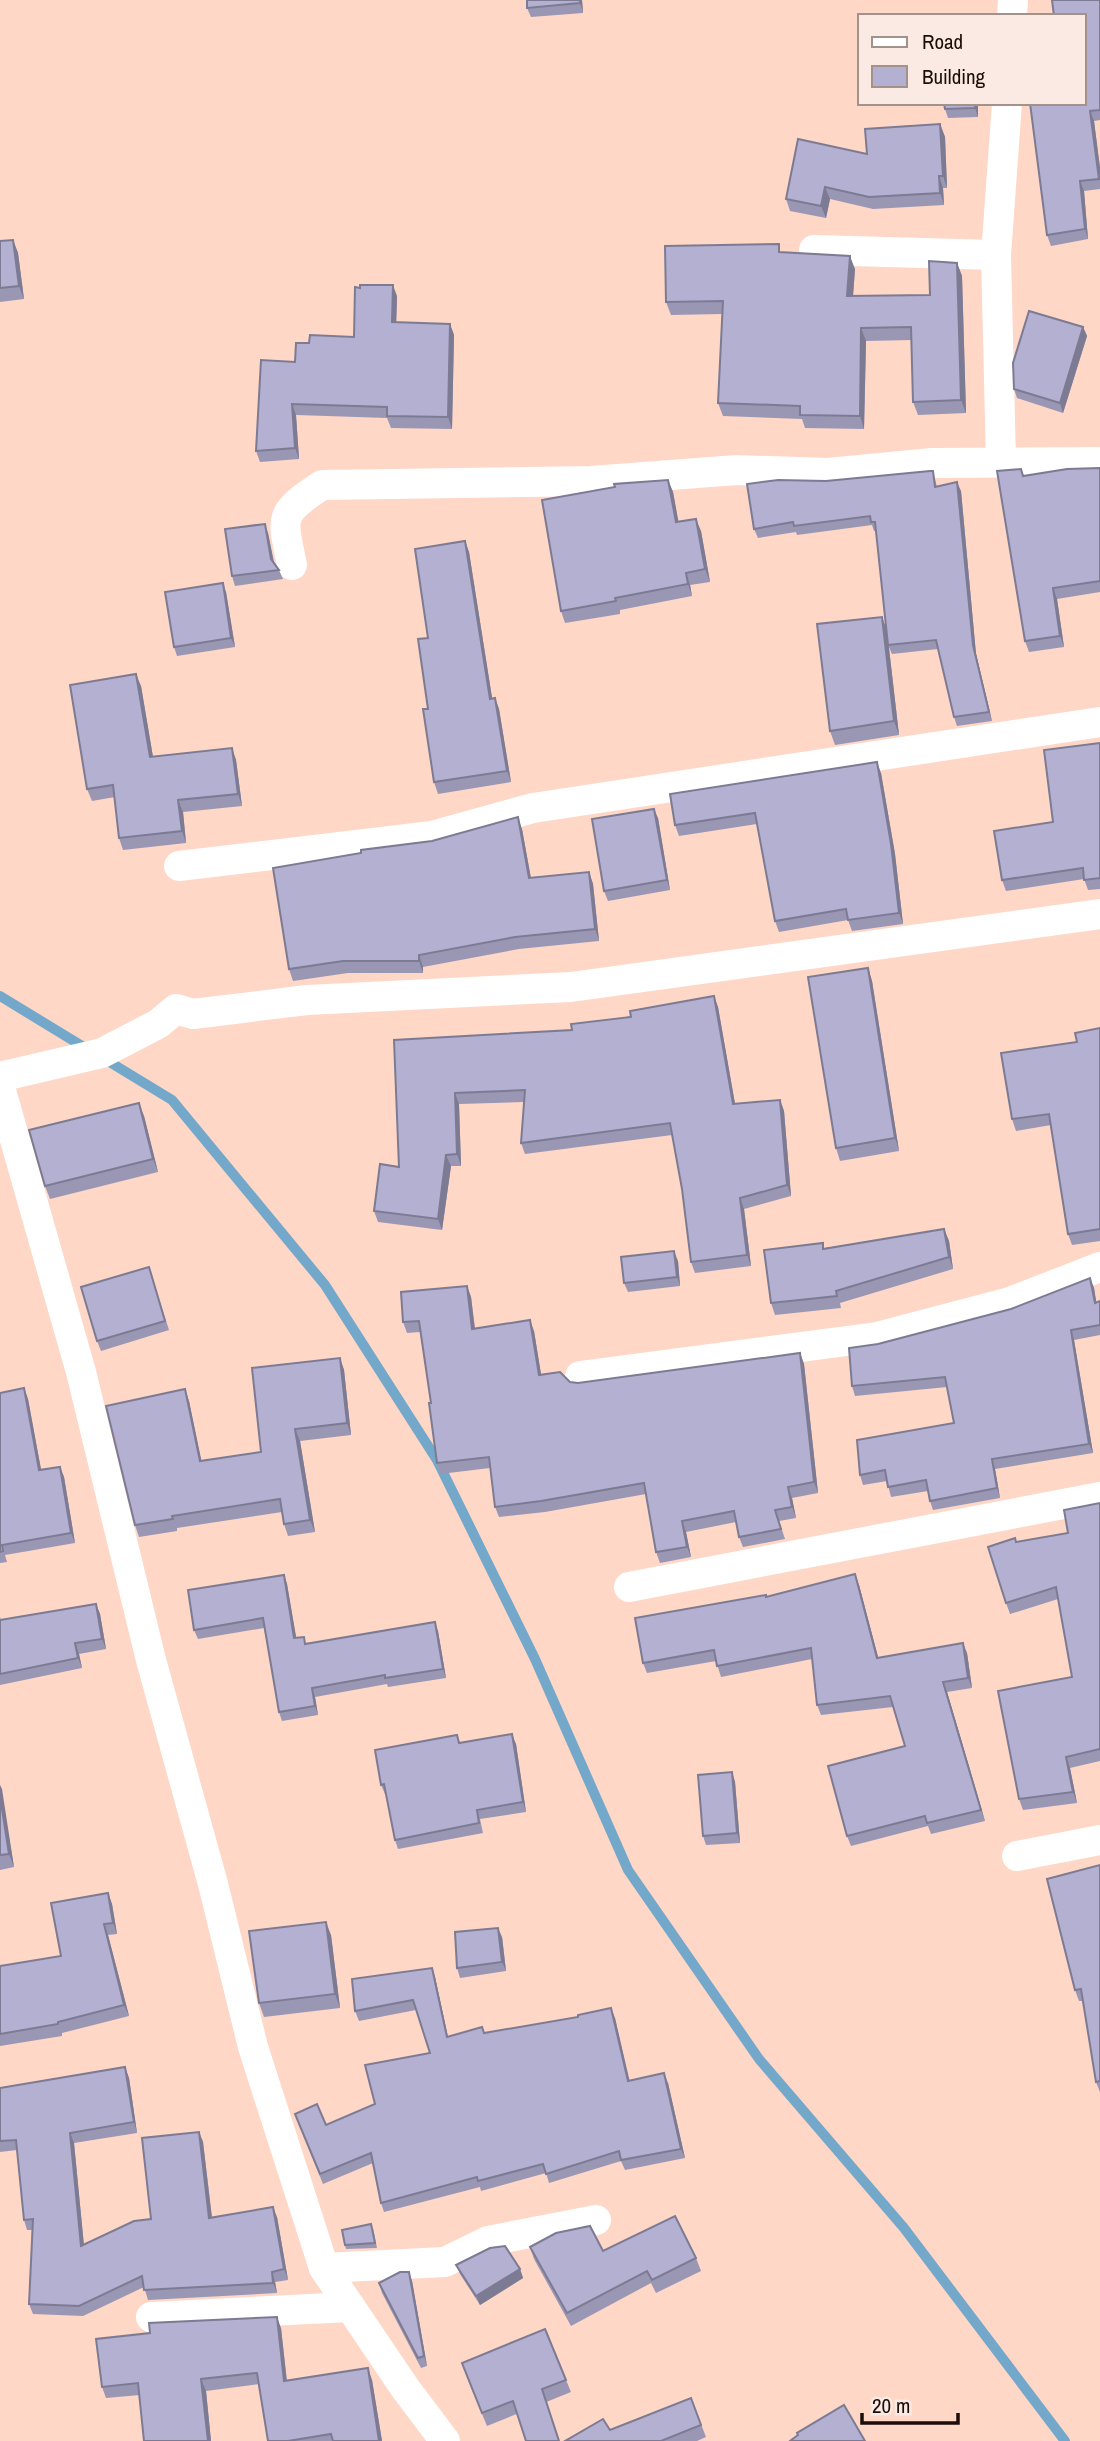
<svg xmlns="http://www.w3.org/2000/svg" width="1100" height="2441" viewBox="0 0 1100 2441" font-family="'Archivo Narrow',sans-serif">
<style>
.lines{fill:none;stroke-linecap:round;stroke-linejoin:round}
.stream{stroke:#74a8ca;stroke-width:10}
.minor{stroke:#fff;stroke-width:30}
.wall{fill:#9a97b5}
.shaded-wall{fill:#7d7b93}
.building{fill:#b3b0d2;stroke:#7d7b93;stroke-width:2}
</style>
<rect width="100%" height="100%" fill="#fed7c6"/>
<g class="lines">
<g class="stream">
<polyline points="0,996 87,1049"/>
<polyline points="103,1058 172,1100 325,1285 437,1460 535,1659 628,1870 759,2059 904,2228 1065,2441"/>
</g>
<g class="minor">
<polyline points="1012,16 1013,0"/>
<polyline points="814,250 996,255"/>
<polyline points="1001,462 996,255 1007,103"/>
<path d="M 292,565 C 282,516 278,514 322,485 L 591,481 L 737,470 L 828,473 L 932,463 L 1100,462"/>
<polyline points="179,866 432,836 533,808 1100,722"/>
<polyline points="0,1077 102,1053 158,1024 176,1009 193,1014 307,1000 571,987 1100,914"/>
<polyline points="0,1087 81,1372 151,1660 213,1884 253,2047 324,2268 405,2388 445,2441"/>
<polyline points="580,1376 877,1337 1010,1302 1100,1267"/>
<polyline points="629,1587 1100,1497"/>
<polyline points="1017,1856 1100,1840"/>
<polyline points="324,2268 445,2262 488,2241 596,2220"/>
<polyline points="151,2317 350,2307"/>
</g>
</g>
<g class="wall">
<polygon points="527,0 582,0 583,13 531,17 527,8"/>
<polygon points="1100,0 1100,120 1094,121 1100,168 1100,189 1084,191 1088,239 1051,246 1047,235 1084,103"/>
<polygon points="944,103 978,103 978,117 948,118 945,109"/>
<polygon points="940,124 945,137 947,188 943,188 944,205 873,209 830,199 826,218 790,211 786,199 867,154"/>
<polygon points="13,240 18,253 24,299 0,302 0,241"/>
<polygon points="782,252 855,269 853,296 930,295 957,263 962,276 966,413 918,415 913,402 911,340 866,341 864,429 805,428 802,419 723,416 718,403 722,314 671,315 666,302"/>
<polygon points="397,296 396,322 450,324 454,335 452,429 391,428 387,418 296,415 299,459 260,462 256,451 295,362 354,337"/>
<polygon points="1083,327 1087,336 1063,413 1017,398 1014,389"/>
<polygon points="1100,468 1100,592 1057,599 1064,647 1029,652 1025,641 1021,469 1024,476"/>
<polygon points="933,471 937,487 961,491 976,654 992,721 957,726 954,717 938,649 892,654 888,645 876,531 874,531 872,525 797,535 796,532 758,538 754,529 826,481"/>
<polygon points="668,480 673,492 678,522 701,531 710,582 690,585 692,596 620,610 620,614 565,623 561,611"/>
<polygon points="268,533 274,562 279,570 283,579 235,586 232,576"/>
<polygon points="465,541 469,552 492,698 495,698 499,709 511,782 438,794 434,782 428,709 428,638"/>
<polygon points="226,592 235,647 177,656 174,647"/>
<polygon points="882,617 887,631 899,735 835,745 830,731"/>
<polygon points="141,686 153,757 232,748 236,760 242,806 183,812 186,843 123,850 119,838 115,797 92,801 87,789"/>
<polygon points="1100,743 1100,889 1088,890 1084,879 1006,891 1002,880 1053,822"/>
<polygon points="881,773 895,854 903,924 852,931 848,920 779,932 775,921 757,824 679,836 675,825"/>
<polygon points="658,818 670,890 608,901 604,891"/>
<polygon points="522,829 531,878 589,872 593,884 599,941 519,949 423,967 423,973 348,973 293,981 289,969"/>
<polygon points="868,968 872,981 899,1151 840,1161 836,1148"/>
<polygon points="714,996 718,1007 735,1104 780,1100 784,1111 791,1196 744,1209 751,1266 695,1273 691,1262 682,1189 672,1135 525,1154 521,1143 524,1102 459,1104 461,1166 451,1166 442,1230 378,1222 374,1211 399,1167 394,1040 572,1030"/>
<polygon points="1100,1028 1100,1241 1072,1245 1068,1234 1051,1125 1016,1131 1012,1119 1077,1042"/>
<polygon points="144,1116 158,1172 50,1199 45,1186"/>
<polygon points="944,1229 949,1241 953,1269 840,1303 841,1308 775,1315 771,1303 825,1248"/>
<polygon points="678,1261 680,1286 628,1292 624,1283"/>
<polygon points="149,1267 169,1330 101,1351 97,1341"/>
<polygon points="1090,1278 1094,1288 1096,1302 1100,1301 1100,1335 1074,1340 1093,1453 995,1469 1000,1498 933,1510 930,1501 928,1491 891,1497 887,1481 863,1485 860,1475 954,1423 947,1387 855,1396 852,1386 878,1344 1011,1309"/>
<polygon points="467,1286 471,1297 475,1328 534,1331 541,1375 570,1382 578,1383 800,1353 804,1364 818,1493 792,1498 796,1518 779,1521 785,1539 743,1547 739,1537 736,1522 686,1532 691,1557 660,1563 656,1552 646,1494 545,1512 499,1517 495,1507 490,1468 440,1474 437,1463 431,1403 420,1332 407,1333 403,1322"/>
<polygon points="340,1358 344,1370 351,1435 300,1441 315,1532 288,1536 284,1524 282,1512 177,1528 177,1531 139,1537 135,1525 189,1401 201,1461 261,1452"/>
<polygon points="24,1388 28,1399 41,1470 60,1467 64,1477 75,1543 5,1555 7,1562 0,1563 0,1393"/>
<polygon points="1100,1503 1100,1761 1070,1768 1077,1803 1023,1810 1019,1799 1072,1677 1058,1599 1010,1614 1006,1603 1016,1542 1068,1533"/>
<polygon points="284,1575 287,1584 296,1638 306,1644 438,1631 446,1678 388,1687 387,1684 315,1697 318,1715 282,1721 279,1712 264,1628 198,1639 194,1630"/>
<polygon points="859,1585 878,1658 967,1653 972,1688 947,1692 985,1821 931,1834 928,1826 851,1846 847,1836 905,1746 893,1707 821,1715 817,1705 812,1659 721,1677 716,1661 647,1673 643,1663 766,1597"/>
<polygon points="96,1604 100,1614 106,1649 79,1654 82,1668 0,1685 0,1617 1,1620"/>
<polygon points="457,1735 460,1743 516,1744 526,1812 480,1819 483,1833 398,1849 395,1840 386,1794 385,1794 381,1785"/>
<polygon points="732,1772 735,1782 740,1843 706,1845 703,1836"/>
<polygon points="0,1785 14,1867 0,1870"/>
<polygon points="1100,1865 1100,2092 1096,2082 1083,2001 1079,2001 1075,1990"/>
<polygon points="108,1893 112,1904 117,1934 108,1935 129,2016 62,2033 62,2036 0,2046 0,1966 61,1956"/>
<polygon points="331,1935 340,2008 264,2017 259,2003"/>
<polygon points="502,1937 506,1971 460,1978 457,1968"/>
<polygon points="432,1968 435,1977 448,2037 615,2018 629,2081 668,2083 685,2158 625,2170 621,2161 549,2183 546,2173 481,2191 480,2187 384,2212 381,2203 373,2163 323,2184 298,2123 326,2125 375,2104 430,2053 416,2010 359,2021 355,2011"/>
<polygon points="125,2067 129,2078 137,2133 74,2143 84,2245 151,2219 199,2132 203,2142 212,2217 277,2217 288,2280 275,2282 277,2293 148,2300 144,2287 83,2316 33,2314 29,2304 32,2230 27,2230 24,2220 17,2150 0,2152 0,2088"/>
<polygon points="373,2228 377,2248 346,2249 345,2245"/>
<polygon points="530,2247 696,2258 701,2271 656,2293 651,2283 571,2326 534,2259"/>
<polygon points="456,2265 520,2269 523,2278 480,2305 460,2274"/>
<polygon points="412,2281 427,2366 421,2368 382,2293 379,2283"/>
<polygon points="281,2328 287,2381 372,2380 382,2441 268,2441 259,2384 206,2391 211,2441 144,2441 140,2395 106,2398 102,2387"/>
<polygon points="466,2375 566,2380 571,2392 487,2426"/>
<polygon points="691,2398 706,2437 697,2441 565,2441 610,2430"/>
</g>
<g class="shaded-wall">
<polygon points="580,0 582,0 583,13 580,3"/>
<polygon points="975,103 978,103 978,117 975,108"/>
<polygon points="1090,111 1094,121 1100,168 1100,181"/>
<polygon points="940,124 945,137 947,188 943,176"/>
<polygon points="939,176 943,188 944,205 940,193"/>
<polygon points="1080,181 1084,191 1088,239 1085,229"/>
<polygon points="825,187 830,199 826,218 821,206"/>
<polygon points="13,240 18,253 24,299 19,286"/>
<polygon points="850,256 855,269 852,309 847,296"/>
<polygon points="957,263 962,276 966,413 961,400"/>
<polygon points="393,285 397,296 396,333 392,322"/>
<polygon points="450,324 454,335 452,429 448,417"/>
<polygon points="1083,327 1087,336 1063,413 1060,403"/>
<polygon points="861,328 866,341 864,429 860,416"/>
<polygon points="292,404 296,415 299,459 295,448"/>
<polygon points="668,480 673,492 681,535 676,522"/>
<polygon points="957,482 961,491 976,654 992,721 989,712 973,645"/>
<polygon points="696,519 701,531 710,582 705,569"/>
<polygon points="265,524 268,533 275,569 271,559"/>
<polygon points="465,541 469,552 494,710 490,699"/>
<polygon points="686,573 690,585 692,596 688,584"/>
<polygon points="223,583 226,592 235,647 231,638"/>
<polygon points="1053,588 1057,599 1064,647 1060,636"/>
<polygon points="882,617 887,631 899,735 894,721"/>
<polygon points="136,674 141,686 155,769 150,757"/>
<polygon points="495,698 499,709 511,782 507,771"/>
<polygon points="232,748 236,760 242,806 238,794"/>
<polygon points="877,762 881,773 895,854 903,924 899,913"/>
<polygon points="178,800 183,812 186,843 182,831"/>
<polygon points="654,809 658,818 670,890 667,880"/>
<polygon points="518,817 522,829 533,890 529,878"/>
<polygon points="589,872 593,884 599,941 595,929"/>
<polygon points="419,955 423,967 423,973 419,961"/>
<polygon points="868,968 872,981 899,1151 895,1138"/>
<polygon points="714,996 718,1007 737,1115 733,1104"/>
<polygon points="455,1093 459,1104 461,1166 457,1154"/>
<polygon points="780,1100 784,1111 791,1196 787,1185"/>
<polygon points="139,1103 144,1116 158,1172 153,1159"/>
<polygon points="446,1155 451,1166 442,1230 438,1219"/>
<polygon points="740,1198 744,1209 751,1266 747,1255"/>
<polygon points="944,1229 949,1241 953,1269 949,1257"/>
<polygon points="674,1251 678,1261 680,1286 677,1277"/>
<polygon points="1090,1278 1094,1288 1098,1312 1095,1303"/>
<polygon points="467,1286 471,1297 476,1340 472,1329"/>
<polygon points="530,1320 534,1331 543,1386 539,1375"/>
<polygon points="1071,1330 1074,1340 1093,1453 1089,1444"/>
<polygon points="800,1353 804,1364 818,1493 814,1482"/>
<polygon points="340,1358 344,1370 351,1435 347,1423"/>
<polygon points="24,1388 28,1399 43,1480 39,1470"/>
<polygon points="185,1389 189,1401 204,1473 200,1461"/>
<polygon points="295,1429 300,1441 315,1532 310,1520"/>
<polygon points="992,1459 995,1469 1000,1498 997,1488"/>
<polygon points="60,1467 64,1477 75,1543 71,1533"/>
<polygon points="788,1487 792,1498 796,1518 792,1507"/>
<polygon points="682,1521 686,1532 691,1557 687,1547"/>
<polygon points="855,1574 859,1585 881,1668 877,1658"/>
<polygon points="284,1575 287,1584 298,1648 294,1638"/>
<polygon points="96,1604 100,1614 106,1649 102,1639"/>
<polygon points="435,1622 438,1631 446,1678 443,1669"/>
<polygon points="75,1643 79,1654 82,1668 78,1658"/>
<polygon points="963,1643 967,1653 972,1688 968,1678"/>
<polygon points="943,1682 947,1692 985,1821 981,1810"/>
<polygon points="312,1688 315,1697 318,1715 315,1706"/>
<polygon points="512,1734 516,1744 526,1812 523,1802"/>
<polygon points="1066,1757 1070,1768 1077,1803 1073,1792"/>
<polygon points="732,1772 735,1782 740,1843 737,1833"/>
<polygon points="0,1785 2,1789 14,1867 9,1854 0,1796"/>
<polygon points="108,1893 112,1904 117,1934 113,1923"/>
<polygon points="326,1922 331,1935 340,2008 335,1994"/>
<polygon points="104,1924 108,1935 129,2016 124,2005"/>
<polygon points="498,1928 502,1937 506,1971 502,1962"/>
<polygon points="432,1968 435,1977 450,2047 447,2037"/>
<polygon points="611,2008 615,2018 632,2091 628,2081"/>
<polygon points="125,2067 129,2078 137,2133 134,2122"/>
<polygon points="664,2073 668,2083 685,2158 681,2149"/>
<polygon points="199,2132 203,2142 213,2228 209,2218"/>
<polygon points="70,2133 74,2143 85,2257 81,2246"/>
<polygon points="273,2207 277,2217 288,2280 284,2269"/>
<polygon points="520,2269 523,2278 480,2305 476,2296"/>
<polygon points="272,2272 275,2282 277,2293 273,2283"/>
<polygon points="409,2272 412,2281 427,2366 424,2356"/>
<polygon points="277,2317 281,2328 288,2393 284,2381"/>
<polygon points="368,2368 372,2380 382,2441 379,2441"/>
<polygon points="201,2379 206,2391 211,2441 208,2441"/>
</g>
<g class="building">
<polygon points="527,0 580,0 580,3 527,8"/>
<polygon points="1052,0 1100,0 1100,110 1090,111 1099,179 1080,181 1085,229 1047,235 1030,103 1084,103 1084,16 1054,16"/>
<polygon points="944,103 975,103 975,108 945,109"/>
<polygon points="940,124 943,176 939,176 940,193 869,197 825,187 821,206 786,199 798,139 867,154 865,129"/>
<polygon points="13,240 19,286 0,288 0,241"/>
<polygon points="779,244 779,252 850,256 847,296 930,295 929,261 957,263 961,400 913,402 911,327 861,328 860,416 800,415 800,406 718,403 723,301 666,302 665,246"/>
<polygon points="360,285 393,285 392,322 450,324 448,417 387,416 387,407 292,404 295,448 256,451 261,360 295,362 296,343 309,343 310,335 354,337 355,287 360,288"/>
<polygon points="1029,311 1083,327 1060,403 1014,389 1013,363"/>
<polygon points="1100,468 1100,581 1053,588 1060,636 1025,641 997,471 1021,469 1023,476 1067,469"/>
<polygon points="930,471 933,471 935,487 957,482 973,645 989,712 954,717 936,640 888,645 875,522 871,522 870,516 794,526 793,522 754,529 747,484 778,480 826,481"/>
<polygon points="668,480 676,522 696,519 705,569 686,573 688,584 615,598 616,601 561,611 542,500 615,487 614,484"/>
<polygon points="265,524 271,559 279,570 232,576 225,529"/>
<polygon points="465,541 490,699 495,698 507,771 434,782 423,709 428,709 418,639 428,638 415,549"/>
<polygon points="223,583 231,638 174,647 165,592"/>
<polygon points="882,617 894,721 830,731 817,624"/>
<polygon points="136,674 150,757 232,748 238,794 178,800 182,831 119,838 113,785 87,789 70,685"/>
<polygon points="1100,743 1100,878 1084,880 1083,868 1002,880 994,831 1053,822 1044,750"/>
<polygon points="877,762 891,844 899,913 848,920 846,909 775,921 755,813 675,825 670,794"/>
<polygon points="654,809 667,880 604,891 592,819"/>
<polygon points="518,817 529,878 589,872 595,929 515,937 419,955 419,961 343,961 289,969 273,868 361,853 361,850 432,841"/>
<polygon points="868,968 895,1138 836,1148 808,977"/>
<polygon points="714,996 733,1104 780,1100 787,1185 740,1198 747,1255 691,1262 682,1189 670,1123 521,1143 525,1090 455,1093 457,1154 446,1155 438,1219 374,1211 380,1164 399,1167 394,1040 572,1030 571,1024 631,1017 630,1011"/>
<polygon points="1100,1028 1100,1229 1068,1234 1049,1114 1012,1119 1001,1053 1077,1042 1075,1033"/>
<polygon points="139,1103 153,1159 45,1186 29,1130"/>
<polygon points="944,1229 949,1257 836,1291 837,1296 771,1303 764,1250 823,1243 823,1249"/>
<polygon points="674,1251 677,1277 624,1283 621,1257"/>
<polygon points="149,1267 165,1321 97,1341 81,1287"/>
<polygon points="1090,1278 1095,1303 1100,1301 1100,1325 1071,1330 1089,1444 992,1459 997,1488 930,1501 926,1480 888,1487 885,1470 860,1475 857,1440 954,1423 945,1377 852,1386 849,1348 878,1344 1011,1309"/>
<polygon points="467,1286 472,1329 530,1320 539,1375 560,1372 570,1382 578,1383 800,1353 814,1482 788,1487 792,1507 775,1510 781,1529 739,1537 734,1511 682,1521 687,1547 656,1552 644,1483 541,1501 495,1507 489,1457 437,1463 429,1403 431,1403 419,1321 403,1322 401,1292"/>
<polygon points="340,1358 347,1423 295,1429 310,1520 284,1524 280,1499 172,1516 173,1519 135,1525 106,1406 185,1389 200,1461 261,1452 252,1368"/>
<polygon points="24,1388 39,1470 60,1467 71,1533 2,1545 3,1551 0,1552 0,1393"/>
<polygon points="1100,1503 1100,1749 1066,1757 1073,1792 1019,1799 998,1691 1072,1677 1056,1587 1006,1603 988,1547 1015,1538 1016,1542 1068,1533 1064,1510"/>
<polygon points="855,1574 877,1658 963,1643 968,1678 943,1682 981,1810 927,1823 925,1816 847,1836 828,1766 905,1746 890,1696 817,1705 811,1648 717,1666 714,1650 643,1663 635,1618 766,1595 766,1597"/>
<polygon points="284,1575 294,1638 304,1637 305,1644 435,1622 443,1669 385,1678 385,1675 312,1688 315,1706 279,1712 263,1618 194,1630 188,1590"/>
<polygon points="96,1604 102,1639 75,1643 78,1658 0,1674 0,1620"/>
<polygon points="512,1734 523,1802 477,1810 479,1823 395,1840 384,1784 381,1785 375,1750 457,1735 459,1743"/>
<polygon points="732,1772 737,1833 703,1836 698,1775"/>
<polygon points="0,1796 9,1854 0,1855"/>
<polygon points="1100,1865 1100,2081 1096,2082 1081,1989 1075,1990 1047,1879"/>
<polygon points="108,1893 113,1923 104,1924 124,2005 58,2022 58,2024 0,2034 0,1966 61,1956 51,1903"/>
<polygon points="326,1922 335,1994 259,2003 249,1931"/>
<polygon points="498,1928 502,1962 457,1968 455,1932"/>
<polygon points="432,1968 447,2037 482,2027 484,2033 578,2017 578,2015 611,2008 628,2081 664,2073 681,2149 621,2160 619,2151 546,2174 543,2164 478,2181 477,2177 381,2203 371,2153 320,2174 295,2114 317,2104 326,2125 375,2104 365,2065 430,2053 413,2000 355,2011 352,1979"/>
<polygon points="125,2067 134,2122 70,2133 81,2246 134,2221 151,2219 142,2138 199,2132 209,2218 273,2207 284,2269 272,2272 273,2283 144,2290 142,2276 79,2306 29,2304 33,2219 24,2220 16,2140 0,2141 0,2088"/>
<polygon points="675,2216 696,2258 652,2280 647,2271 567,2313 530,2247 556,2233 590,2226 603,2251"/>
<polygon points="371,2224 375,2243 345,2245 342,2230"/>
<polygon points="505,2246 520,2269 476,2296 456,2265 490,2248"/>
<polygon points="400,2272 409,2272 424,2356 418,2358 379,2283"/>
<polygon points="277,2317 284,2381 368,2368 379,2441 333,2441 331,2434 288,2441 268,2441 257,2373 201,2379 208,2441 144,2441 138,2383 102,2387 96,2339 150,2333 149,2323"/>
<polygon points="545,2329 566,2380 542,2389 559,2441 526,2441 513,2401 482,2413 462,2363"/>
<polygon points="691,2398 701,2425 661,2441 565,2441 603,2419 610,2430"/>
<polygon points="844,2405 865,2441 790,2441 798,2435 797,2433"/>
</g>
<rect x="858" y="14" width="228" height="91" fill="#faeae3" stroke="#a1928c" stroke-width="2"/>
<rect x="872" y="37" width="35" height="10" fill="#ffffff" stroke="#a1928c" stroke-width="2"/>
<text x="922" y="49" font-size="21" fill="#1b0e09">Road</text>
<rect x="872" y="66" width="35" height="21" fill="#b3b0d2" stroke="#a1928c" stroke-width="2"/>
<text x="922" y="84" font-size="21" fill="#1b0e09">Building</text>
<path d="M862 2413v10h96v-10" fill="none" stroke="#1b0e09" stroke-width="3.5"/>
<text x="872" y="2413" font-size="21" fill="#1b0e09" stroke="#faeae3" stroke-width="5" paint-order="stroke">20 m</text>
</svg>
